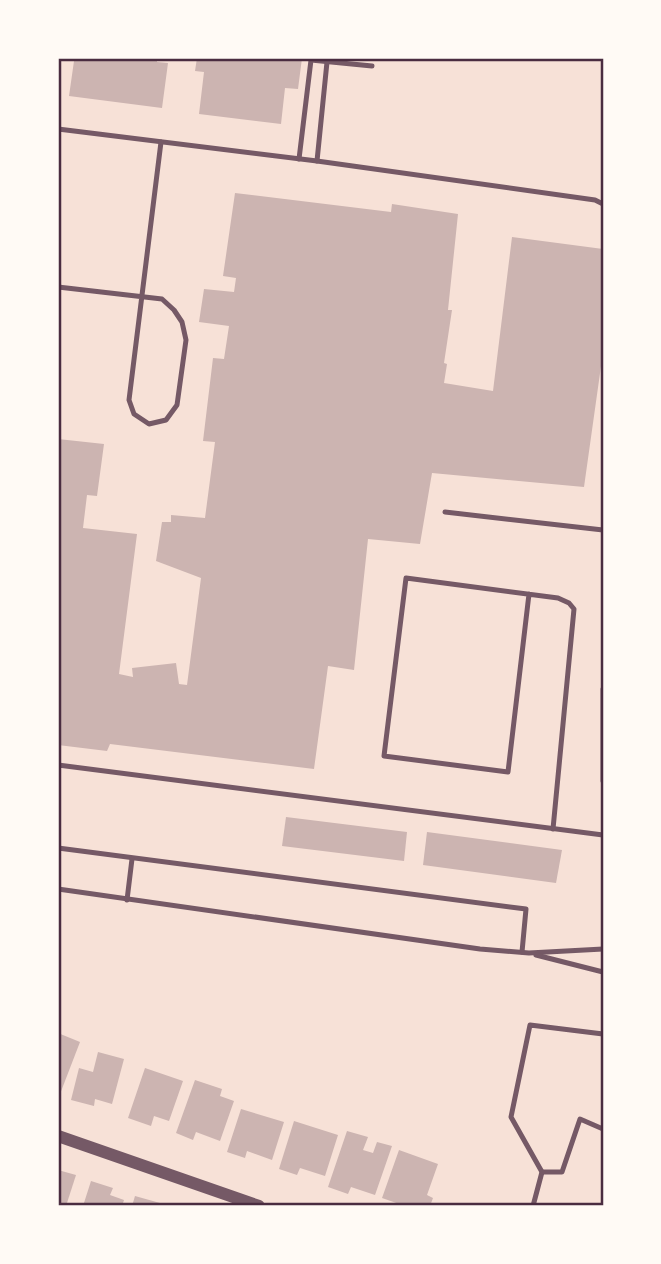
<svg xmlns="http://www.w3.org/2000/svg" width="661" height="1264" viewBox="0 0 661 1264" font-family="'Asap Condensed',sans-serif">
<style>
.building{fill:#ccb4b1}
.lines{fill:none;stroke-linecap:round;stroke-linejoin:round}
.service{stroke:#755966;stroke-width:5}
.tertiary{stroke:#755966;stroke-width:12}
.neatline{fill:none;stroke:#4a2c40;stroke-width:2.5}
</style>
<rect width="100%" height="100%" fill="#f7e1d7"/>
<g class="building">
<polygon points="59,58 157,58 157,62 168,63 162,108 69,96 74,61"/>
<polygon points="197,58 302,58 298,89 285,88 281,124 199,114 204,72 195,71"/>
<polygon points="235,193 391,212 392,204 458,214 448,310 452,310 444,363 447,364 444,383 493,391 512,237 603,249 603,352 584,487 432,473 420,544 368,539 354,670 328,666 314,769 110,744 107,751 58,745 58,439 104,444 97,496 87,495 83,528 137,534 119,674 133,677 132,668 176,663 179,684 187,685 201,578 156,561 162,522 171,522 171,515 205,518 215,442 203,441 213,358 224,359 229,326 199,322 204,289 234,292 236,278 223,276"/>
<polygon points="286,817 407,832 404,861 282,846"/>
<polygon points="427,832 562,850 556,883 423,865"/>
<polygon points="58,1033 80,1042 60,1094 58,1093"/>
<polygon points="98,1052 124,1059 112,1104 95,1099 94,1106 71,1100 79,1068 93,1072"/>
<polygon points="145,1068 183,1081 169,1121 154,1116 151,1126 128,1118"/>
<polygon points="195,1080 222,1089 220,1096 234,1101 220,1141 196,1132 193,1140 176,1133"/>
<polygon points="241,1109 284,1122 272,1160 247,1151 245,1158 227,1152"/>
<polygon points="294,1121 338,1135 325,1176 300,1168 297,1175 279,1169"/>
<polygon points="347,1131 368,1137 363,1150 373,1153 377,1142 392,1146 375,1195 351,1187 348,1194 328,1187"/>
<polygon points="399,1150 438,1164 427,1195 433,1198 430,1206 405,1206 382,1198"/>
<polygon points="58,1170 76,1175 66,1206 58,1206"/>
<polygon points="91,1181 113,1188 110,1195 124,1200 122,1206 83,1206"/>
<polygon points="135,1196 160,1203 160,1206 132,1206"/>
</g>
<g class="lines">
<g class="service">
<polyline points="58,129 317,161 595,200 603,204"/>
<polyline points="299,159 311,60 372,66"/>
<polyline points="317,161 327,62"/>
<polyline points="58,287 162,299 174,310 182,322 186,340 177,405 166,420 149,424 134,414 129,400 161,142"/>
<polyline points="445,512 603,530"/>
<polyline points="529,594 508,772 384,756 406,578 558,598 569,603 574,609 553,829"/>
<polyline points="603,689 603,781"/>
<polyline points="58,765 603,835"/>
<polyline points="58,848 526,909 522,952"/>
<polyline points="58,889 480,949 529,953 603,949"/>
<polyline points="127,900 132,859"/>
<polyline points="536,955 603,972"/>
<polyline points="542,1172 562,1172 580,1119 603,1129"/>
<polyline points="533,1206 542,1172 511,1117 530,1025 603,1034"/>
</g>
<polyline class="tertiary" points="58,1136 259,1206"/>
</g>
<rect width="661" height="1264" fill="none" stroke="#fffaf5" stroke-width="119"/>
<rect x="60" y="60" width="542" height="1144" class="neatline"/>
</svg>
